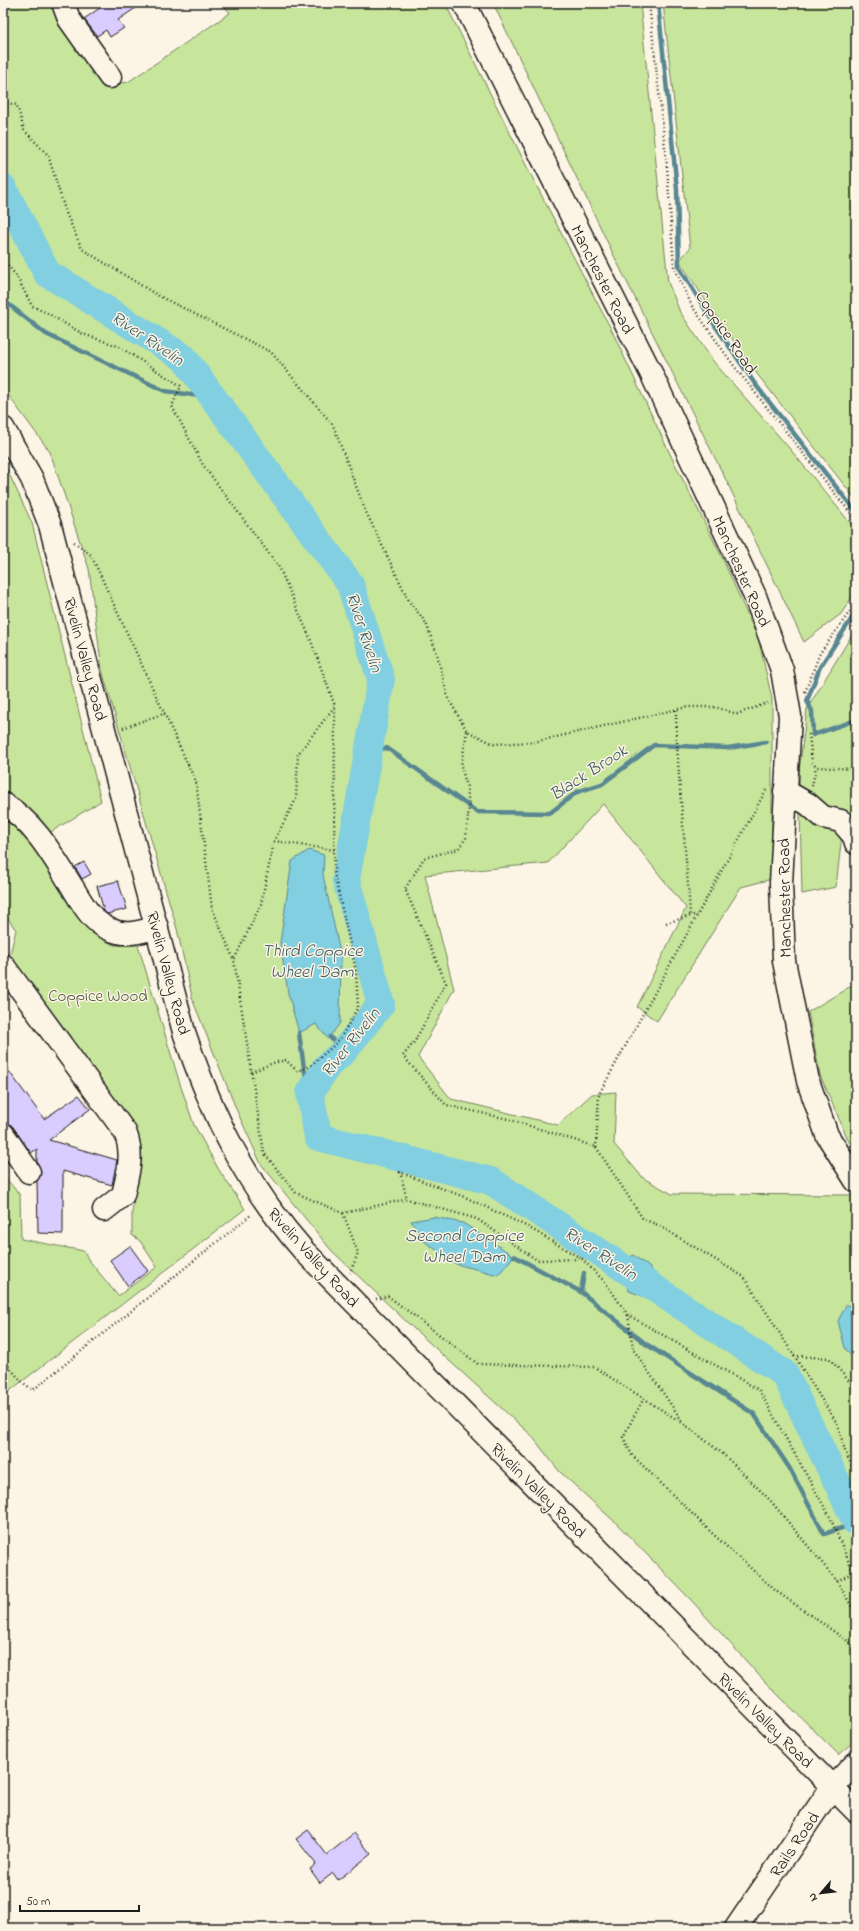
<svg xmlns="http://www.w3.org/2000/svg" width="859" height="1931" viewBox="0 0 859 1931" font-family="'Indie Flower',sans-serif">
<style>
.green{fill:#c8e59c;stroke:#72805c}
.water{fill:#81cfe0;stroke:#598792}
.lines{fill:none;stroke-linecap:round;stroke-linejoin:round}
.stream{stroke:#598792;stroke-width:4.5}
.river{stroke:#81cfe0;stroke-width:28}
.building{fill:#d9ccfe;stroke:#1c1c1c}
.minor-casing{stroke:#1c1c1c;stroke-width:25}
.major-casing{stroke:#1c1c1c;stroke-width:25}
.path{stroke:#1c1c1c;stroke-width:2.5;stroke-dasharray:1 3;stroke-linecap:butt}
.minor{stroke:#fcf5e5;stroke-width:22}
.major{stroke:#fcf5e5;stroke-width:22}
.labels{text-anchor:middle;stroke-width:3;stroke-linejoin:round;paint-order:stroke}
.street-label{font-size:17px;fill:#1c1c1c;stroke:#fcf5e5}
.park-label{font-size:17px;fill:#505842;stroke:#fcf5e5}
.water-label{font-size:18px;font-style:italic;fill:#3f5b61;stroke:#fcf5e5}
</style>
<rect width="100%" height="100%" fill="#fcf5e5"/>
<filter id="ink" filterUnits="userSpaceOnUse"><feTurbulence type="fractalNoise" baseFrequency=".025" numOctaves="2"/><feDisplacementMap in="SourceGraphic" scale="8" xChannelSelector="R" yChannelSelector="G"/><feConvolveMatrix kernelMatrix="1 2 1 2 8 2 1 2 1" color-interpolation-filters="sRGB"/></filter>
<g filter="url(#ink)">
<g class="green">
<polygon points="3,3 51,3 104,85 128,82 230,13 222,3 445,3 531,175 612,331 671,456 721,555 759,641 772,699 772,879 741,887 657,1021 637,1007 686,908 603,804 548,863 425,875 454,989 418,1057 451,1099 558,1125 592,1094 616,1092 614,1144 643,1178 672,1194 852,1195 856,1200 856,1739 839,1755 766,1683 691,1600 616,1523 559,1471 531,1435 412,1327 331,1250 261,1164 237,1111 193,1001 177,929 102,670 89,569 50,452 3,388"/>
<polygon points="493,3 640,3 668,282 680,312 713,361 790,449 856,530 856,591 841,614 804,642 725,478 617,262"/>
<polygon points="663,3 856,3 856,500 750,365 679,261 690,248"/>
<path d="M 3,461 L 32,523 L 101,801 L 46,835 C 34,814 27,803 3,794 Z"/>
<polygon points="856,628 856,813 843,825 836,887 802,894 799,771 807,709"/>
<path d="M 3,818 L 12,821 L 52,869 L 85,922 L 113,945 L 138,945 L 180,1084 L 194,1125 L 219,1170 L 245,1209 C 165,1271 84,1334 3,1396 L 3,1175 L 20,1195 L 21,1239 L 84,1251 L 88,1259 L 118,1296 L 157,1267 L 140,1241 L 132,1235 L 132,1213 L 140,1153 L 8,962 L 16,930 L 3,912 Z"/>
<polygon points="856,983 856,1153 849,1142 820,1075 808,1012"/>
</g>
<g class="water">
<polygon points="309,850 324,855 323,875 341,957 340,1023 328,1039 316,1024 299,1033 288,993 280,943 292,861"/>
<polygon points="434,1217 463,1223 514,1256 498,1275 456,1264 424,1241 411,1221"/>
<polygon points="633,1255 648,1266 660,1279 650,1299 629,1291 620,1266"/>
<polygon points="846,1305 856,1306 856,1362 845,1348 838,1321"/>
</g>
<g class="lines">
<g class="stream">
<polyline points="658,3 677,189 679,267 716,327 755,384 856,512"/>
<polyline points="3,296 7,303 46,334 165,391 213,398"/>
<polyline points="856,612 820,667 807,701 812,711 813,735 856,720"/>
<polyline points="370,750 387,748 477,812 550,813 577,792 602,784 654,745 728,748 766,742"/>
<polyline points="299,1033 304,1068 310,1093"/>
<polyline points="330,1037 343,1052"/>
<polyline points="514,1256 581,1292"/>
<polyline points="584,1273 581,1292 646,1344 754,1414 790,1469 824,1534 856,1523"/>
</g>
<polyline class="river" points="3,188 47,273 184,358 350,584 381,679 346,880 381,1004 343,1052 327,1066 310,1093 318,1137 491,1181 785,1374 856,1522"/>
</g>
<g class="building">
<polygon points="107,3 143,3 118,20 124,28 110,37 106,30 97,36 84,19"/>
<polygon points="84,862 91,874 82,879 75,867"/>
<polygon points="118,881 127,909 107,914 104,911 97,886"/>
<polygon points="3,1063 44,1119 79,1095 90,1109 49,1140 117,1160 112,1185 63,1171 63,1234 38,1233 37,1181 41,1171 37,1162 37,1149 31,1153 13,1127 3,1121"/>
<polygon points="130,1246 148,1271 128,1286 110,1260"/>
<polygon points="308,1830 327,1855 354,1833 371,1854 338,1880 333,1873 320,1883 310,1869 316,1864 296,1839"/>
</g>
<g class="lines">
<g class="minor-casing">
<g id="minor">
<polyline points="63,3 69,19 110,77"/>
<polyline points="785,791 808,804 823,817 841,821 854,836 856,843"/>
<path d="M 3,804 C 35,822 54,858 73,888 C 82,903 92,922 109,929 C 125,937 141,932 157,927"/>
<path d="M 3,965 L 125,1132 C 134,1154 128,1173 123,1195 L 104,1210"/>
<polyline points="3,1134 29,1172"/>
<polyline points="736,1928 832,1787 856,1763"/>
</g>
</g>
<g class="major-casing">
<g id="major">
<polyline points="464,3 651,373 755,596 782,670 790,716 781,883 784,961 808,1081 827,1135 856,1181"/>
<path d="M 3,428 L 32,479 L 50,525 L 184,1032 C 212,1115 245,1184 304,1251 L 856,1811"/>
</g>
</g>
<g class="path">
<polyline points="649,3 667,166 674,267 692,306 734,366 856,520"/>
<polyline points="3,102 17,105 24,130 48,155 66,213 82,249 157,295 271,352 333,425 365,510 409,601 426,623 437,654 448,698 467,731 494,744 534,742 687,707 715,707 737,714 768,703"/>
<polyline points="3,259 17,277 32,306 47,313 83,334 118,346 181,386 172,406 203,465 279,567 310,638 335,706 298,754 296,799 274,841 261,904 234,960 264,1153 296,1193 343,1213 407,1199 477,1219 537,1260 582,1259 605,1282 628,1315 759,1390 830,1517 853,1572"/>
<polyline points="74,542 91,555 196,782 212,908 234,960"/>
<polyline points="805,692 820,653 856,603"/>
<path d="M 676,710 C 677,778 686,846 690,915"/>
<polyline points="123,728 165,713"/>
<polyline points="467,731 461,766 467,787 469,807 466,838 458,849 424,858 405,889 446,983 415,1041 403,1056 446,1105 508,1119 596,1147"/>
<polyline points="809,734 812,762 816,767 856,769"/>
<polyline points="812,786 816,767"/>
<polyline points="766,790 599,1094 596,1147 643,1219 658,1225 744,1277 838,1425 845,1451 856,1475"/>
<polyline points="274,841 334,850"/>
<polyline points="666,923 697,914"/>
<polyline points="251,1072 273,1063 286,1060 297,1071 309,1067 332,1047 340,1039 358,1007 356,971 334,873 335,707"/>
<polyline points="399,1172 467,1198 528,1227 582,1259"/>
<polyline points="400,1172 407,1199"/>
<polyline points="343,1213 358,1253 350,1273"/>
<polyline points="376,1299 388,1296 478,1364 594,1367 684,1424 723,1454 770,1500 837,1581 856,1614"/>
<polyline points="628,1315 633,1349 683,1422"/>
<polyline points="794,1356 829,1358 856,1389"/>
<polyline points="3,1360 22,1382 33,1390 252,1214"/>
<polyline points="644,1398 623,1437 632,1455 714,1535 776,1591 856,1647"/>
<polyline points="837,1581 856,1571"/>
</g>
<use href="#minor" class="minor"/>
<use href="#major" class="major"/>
</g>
</g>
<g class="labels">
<g class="street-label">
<text transform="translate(603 279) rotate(63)" y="6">Manchester Road</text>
<text transform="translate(727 332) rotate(56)" y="6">Coppice Road</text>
<text transform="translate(742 571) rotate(66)" y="6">Manchester Road</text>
<text transform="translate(86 659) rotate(75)" y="6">Rivelin Valley Road</text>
<text transform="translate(784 898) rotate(-91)" y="6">Manchester Road</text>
<text transform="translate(169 973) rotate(75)" y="6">Rivelin Valley Road</text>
<text transform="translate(314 1257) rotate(48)" y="6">Rivelin Valley Road</text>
<text transform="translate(539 1490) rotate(45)" y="6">Rivelin Valley Road</text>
<text transform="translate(766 1720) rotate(45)" y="6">Rivelin Valley Road</text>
<text transform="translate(794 1844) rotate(-56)" y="6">Rails Road</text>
</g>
<g class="park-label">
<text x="98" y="1001">Coppice Wood</text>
</g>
<g class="water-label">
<text transform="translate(148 338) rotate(34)" y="6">River Rivelin</text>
<text transform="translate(365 632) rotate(72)" y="6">River Rivelin</text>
<text transform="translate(588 772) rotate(-33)" y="6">Black Brook</text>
<text x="312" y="956">Third Coppice<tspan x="312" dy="21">Wheel Dam</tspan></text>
<text transform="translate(350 1042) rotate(-51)" y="6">River Rivelin</text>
<text x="464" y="1241">Second Coppice<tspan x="464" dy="21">Wheel Dam</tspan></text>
<text transform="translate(601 1253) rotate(33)" y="6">River Rivelin</text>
</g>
</g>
<rect width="859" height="1931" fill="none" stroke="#fcf5e5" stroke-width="16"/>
<rect x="8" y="8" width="843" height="1915" fill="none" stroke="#1c1c1c" stroke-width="1.5" filter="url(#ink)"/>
<g transform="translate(821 1893) rotate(242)" stroke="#fcf5e5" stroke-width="3" paint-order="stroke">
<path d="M0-3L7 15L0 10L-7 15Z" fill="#1c1c1c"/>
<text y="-6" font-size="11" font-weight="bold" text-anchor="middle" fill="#1c1c1c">N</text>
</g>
<path d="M20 1905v6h119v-6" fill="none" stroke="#1c1c1c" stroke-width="2"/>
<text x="26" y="1905" font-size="12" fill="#1c1c1c" stroke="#fcf5e5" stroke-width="3" paint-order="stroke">50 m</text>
</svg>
